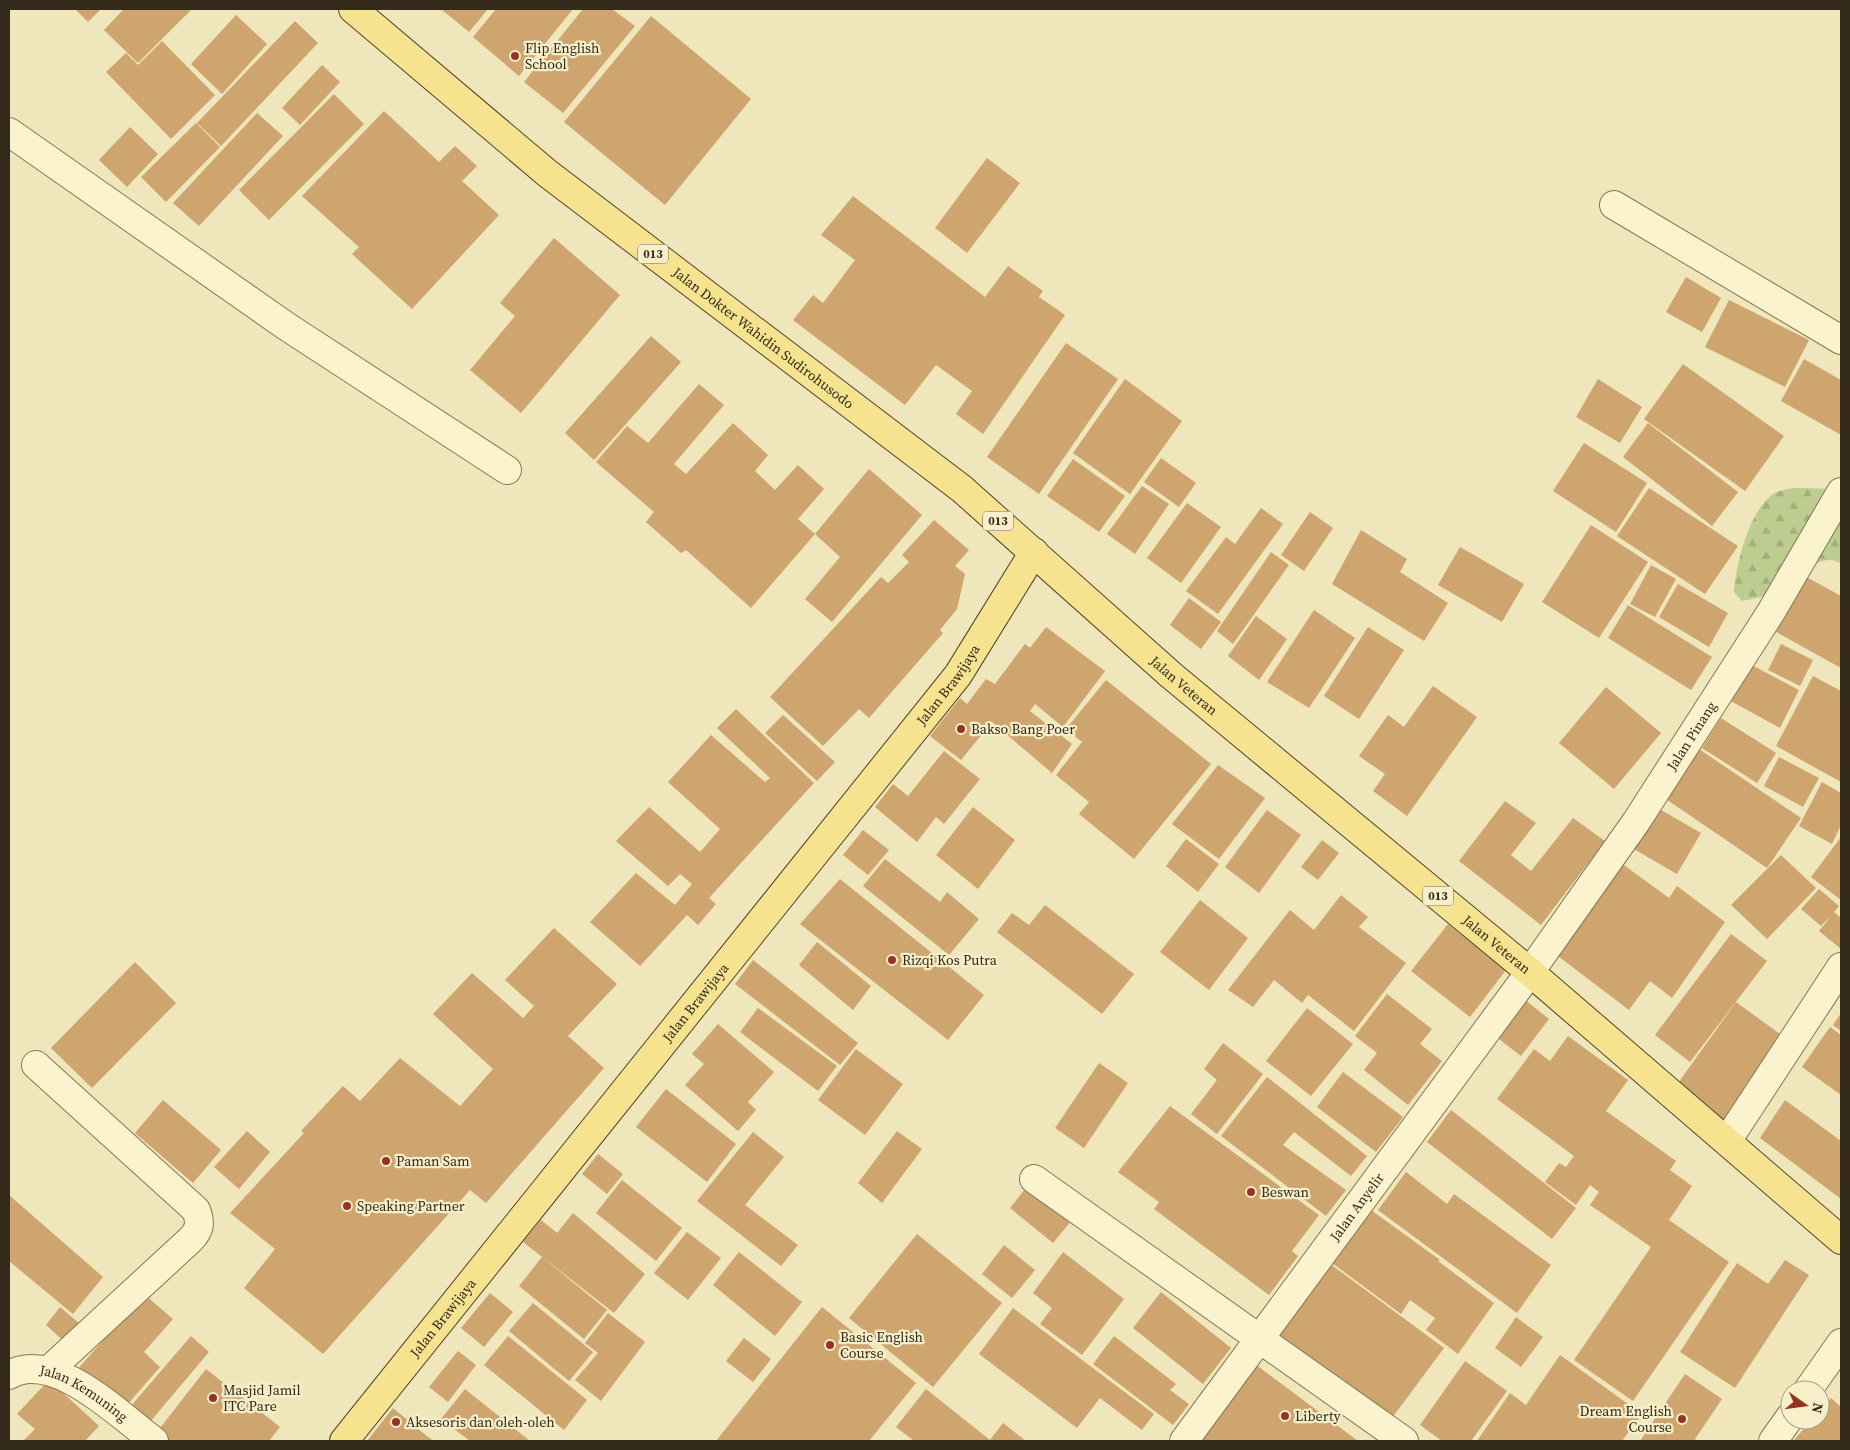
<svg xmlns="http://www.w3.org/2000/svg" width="1850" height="1450" viewBox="0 0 1850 1450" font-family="'Source Serif 4',serif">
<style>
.forest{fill:url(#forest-firs)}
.building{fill:#cea46f}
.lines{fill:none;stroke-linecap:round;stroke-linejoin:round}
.minor-casing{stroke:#867654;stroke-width:30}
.major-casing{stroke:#534229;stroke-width:30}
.minor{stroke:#faf3cd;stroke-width:28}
.major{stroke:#f5e38f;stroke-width:28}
.poi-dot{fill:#973223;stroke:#f6efca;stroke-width:2}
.labels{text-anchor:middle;stroke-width:4.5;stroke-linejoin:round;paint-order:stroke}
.shield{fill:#f6efca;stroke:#6e654f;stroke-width:1}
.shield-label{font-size:12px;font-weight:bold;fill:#342a1a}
.poi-label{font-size:14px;fill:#342a1a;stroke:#f6efca;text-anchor:start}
.street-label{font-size:14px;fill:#342a1a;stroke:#f6efca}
</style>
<defs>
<pattern id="forest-firs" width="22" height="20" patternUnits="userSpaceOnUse" patternTransform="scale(1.25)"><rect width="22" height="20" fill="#bdcc8f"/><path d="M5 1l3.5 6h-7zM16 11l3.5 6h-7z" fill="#a3af7b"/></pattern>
</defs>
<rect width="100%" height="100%" fill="#efe6bb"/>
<path class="forest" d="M 1796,488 L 1841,489 L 1841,564 C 1821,548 1786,586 1769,594 C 1761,598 1751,599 1742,601 L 1734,592 C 1736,564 1749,511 1773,494 C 1779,490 1789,489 1796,488 Z"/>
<g class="building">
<polygon points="75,9 101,9 88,22"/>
<polygon points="124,9 192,9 138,63 104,30"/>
<polygon points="441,9 488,9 469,32"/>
<polygon points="496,9 573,9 519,76 473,37"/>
<polygon points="583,9 612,9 635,26 563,113 524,82"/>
<polygon points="236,15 267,44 222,94 191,64"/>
<polygon points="651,16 751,99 665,205 564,122"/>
<polygon points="295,21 318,43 221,146 197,123"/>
<polygon points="162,41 215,95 171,139 106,72 126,53 138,65"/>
<polygon points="322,65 340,82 300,125 282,108"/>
<polygon points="334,94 364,124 269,220 239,190"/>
<polygon points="384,111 439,162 455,146 477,166 462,181 499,215 412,309 352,254 359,247 302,196"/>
<polygon points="257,113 283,136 199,226 173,203"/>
<polygon points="196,123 220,147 166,202 141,177"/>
<polygon points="130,127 158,154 127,187 99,160"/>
<polygon points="987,158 1020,183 967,253 935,228"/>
<polygon points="853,196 985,297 1008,266 1043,291 1039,297 1065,315 983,434 956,414 972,391 936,365 905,405 793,320 813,295 823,303 855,260 821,235"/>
<polygon points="554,238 620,295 521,413 470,370 515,316 500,303"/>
<polygon points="1686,277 1721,298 1702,332 1666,312"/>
<polygon points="1729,300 1809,340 1785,387 1705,347"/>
<polygon points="651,336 681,362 594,460 565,433"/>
<polygon points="1066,343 1118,379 1039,494 987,457"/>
<polygon points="1804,359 1841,380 1841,435 1781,401"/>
<polygon points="1683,364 1784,436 1745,491 1644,419"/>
<polygon points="1125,379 1182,421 1130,494 1073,453"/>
<polygon points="1598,379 1642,407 1620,443 1576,417"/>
<polygon points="699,384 724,405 674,464 686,474 733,423 768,455 755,471 775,490 798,465 824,489 798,519 815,534 751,608 686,550 681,553 646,522 654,512 596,462 627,426 648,443"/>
<polygon points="1648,423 1738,492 1712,526 1623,457"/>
<polygon points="1584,443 1647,483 1616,532 1553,491"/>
<polygon points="1161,458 1196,483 1179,507 1144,482"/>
<polygon points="1073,459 1125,496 1099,532 1047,496"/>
<polygon points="869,469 922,515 832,622 805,599 840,557 815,534"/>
<polygon points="1142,486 1169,504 1135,554 1107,534"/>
<polygon points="1649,488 1738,546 1705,594 1617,536"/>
<polygon points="1187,503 1221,527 1181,583 1147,558"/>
<polygon points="1261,508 1283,524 1218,614 1186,591 1226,537 1235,544"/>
<polygon points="1310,512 1333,528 1304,571 1281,555"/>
<polygon points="934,520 969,550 955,566 965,574 957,609 940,630 943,633 869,718 859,709 823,746 770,697 881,577 888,583 909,562 902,555"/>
<polygon points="1591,525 1648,562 1599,638 1542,602"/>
<polygon points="1361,530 1407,559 1400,572 1448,603 1424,641 1332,584"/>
<polygon points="1460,547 1524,584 1502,622 1438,585"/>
<polygon points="1271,552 1289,565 1233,644 1217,631"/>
<polygon points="1651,565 1676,579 1655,617 1630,604"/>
<polygon points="1801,574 1841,596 1841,668 1771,629"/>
<polygon points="1678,584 1728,613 1709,647 1659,617"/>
<polygon points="1189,598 1221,622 1201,649 1170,625"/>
<polygon points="1628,605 1712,657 1691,690 1608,638"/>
<polygon points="1314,610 1355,638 1309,708 1267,682"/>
<polygon points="1256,616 1287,639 1259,680 1228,656"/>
<polygon points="1046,627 1105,671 1063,727 1035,704 1030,711 1072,744 1052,773 992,722 961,760 930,736 960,698 967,704 986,679 995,684 1025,644 1030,648"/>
<polygon points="1368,627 1404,650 1359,719 1324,696"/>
<polygon points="1781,644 1813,660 1800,686 1768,670"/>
<polygon points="1748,663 1799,690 1780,728 1729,700"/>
<polygon points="1813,676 1841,691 1841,782 1776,746"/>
<polygon points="1106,680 1211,764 1134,859 1079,814 1089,802 1056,775 1082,742 1066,729"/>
<polygon points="1433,686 1477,717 1407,816 1373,791 1385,774 1359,756 1388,715 1404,727"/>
<polygon points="1606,687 1661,733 1614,789 1559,743"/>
<polygon points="736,709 814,783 709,898 716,904 698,925 687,915 640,966 590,922 636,873 675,905 692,884 680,874 668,886 616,841 649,807 700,852 720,829 668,782 711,735 765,782 770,778 717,728"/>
<polygon points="783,715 835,762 817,781 765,733"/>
<polygon points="1721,718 1776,753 1757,783 1702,748"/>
<polygon points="1696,747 1801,818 1767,868 1663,797"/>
<polygon points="944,751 980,779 944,824 936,817 917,842 875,807 893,784 908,796"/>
<polygon points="1779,757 1819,778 1803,807 1764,786"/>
<polygon points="1218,765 1265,798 1219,859 1172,824"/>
<polygon points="1822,782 1841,793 1841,825 1832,844 1799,826"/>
<polygon points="1505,801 1536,823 1511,855 1531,871 1573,818 1605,841 1541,925 1459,861"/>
<polygon points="973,807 1015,840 978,889 936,855"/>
<polygon points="1656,807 1701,833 1677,874 1632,848"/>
<polygon points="1267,810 1301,835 1259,893 1225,867"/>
<polygon points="863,830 889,850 868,875 843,855"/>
<polygon points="1841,837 1841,900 1811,877"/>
<polygon points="1186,839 1219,864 1198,892 1166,866"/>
<polygon points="1322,840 1339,853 1318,880 1301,867"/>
<polygon points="1781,855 1816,888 1767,939 1731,905"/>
<polygon points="885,859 940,902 947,892 979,919 949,955 863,886"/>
<polygon points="1621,863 1669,898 1677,886 1725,922 1672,998 1650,981 1629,1010 1554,953"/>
<polygon points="840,879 984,995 948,1040 800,924"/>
<polygon points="1819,889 1839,906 1834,912 1841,918 1841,949 1819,931 1832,915 1821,926 1801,909"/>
<polygon points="1341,895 1368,917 1359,927 1406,963 1354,1031 1308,995 1302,1003 1274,980 1253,1007 1228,990 1290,910 1314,930"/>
<polygon points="1200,900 1248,938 1209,990 1160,952"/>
<polygon points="1045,905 1134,974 1102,1014 997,932 1012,913 1029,925"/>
<polygon points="1448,924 1506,970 1470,1017 1411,971"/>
<polygon points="554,928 617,984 568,1036 604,1068 486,1203 470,1190 323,1354 244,1288 275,1249 230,1213 304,1133 301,1131 343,1086 360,1101 400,1058 460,1106 493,1069 433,1014 472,973 523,1018 534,1006 505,980"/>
<polygon points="1731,934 1767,961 1690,1062 1655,1035"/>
<polygon points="817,942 871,986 853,1010 799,965"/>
<polygon points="753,960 858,1043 840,1065 735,984"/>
<polygon points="135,962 176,1003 92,1088 51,1048"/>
<polygon points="1387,994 1432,1029 1420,1044 1442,1061 1408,1105 1364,1070 1377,1053 1355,1036"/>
<polygon points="1524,999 1549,1019 1521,1056 1495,1036"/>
<polygon points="1736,1002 1784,1037 1725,1121 1676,1086"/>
<polygon points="758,1008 837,1066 818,1091 740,1032"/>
<polygon points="1307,1008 1353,1044 1311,1096 1266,1061"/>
<polygon points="1841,1013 1841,1031 1833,1025"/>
<polygon points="718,1024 774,1072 748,1102 756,1110 738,1131 685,1085 704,1064 692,1054"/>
<polygon points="1830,1027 1841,1035 1841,1095 1802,1067"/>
<polygon points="1568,1036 1628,1080 1606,1111 1676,1161 1670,1170 1692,1186 1669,1220 1729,1262 1633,1401 1574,1360 1651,1247 1590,1205 1599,1192 1590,1185 1576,1205 1545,1182 1559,1163 1566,1167 1574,1156 1497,1099 1534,1049 1550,1061"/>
<polygon points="1223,1043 1263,1074 1217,1134 1191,1114 1217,1080 1204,1069"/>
<polygon points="856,1049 903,1084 865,1135 818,1100"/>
<polygon points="1099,1063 1128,1083 1084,1148 1055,1128"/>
<polygon points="1343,1072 1403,1117 1376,1152 1317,1107"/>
<polygon points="1267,1077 1367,1156 1351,1176 1294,1132 1283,1145 1346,1190 1326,1216 1221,1136"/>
<polygon points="666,1089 736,1144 707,1182 636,1127"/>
<polygon points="163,1100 221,1150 193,1183 135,1133"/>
<polygon points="1785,1100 1841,1141 1841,1199 1760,1138"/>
<polygon points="1170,1106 1319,1215 1292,1251 1298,1256 1269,1295 1154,1209 1159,1202 1118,1172"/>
<polygon points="1451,1110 1576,1208 1552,1239 1427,1142"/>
<polygon points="247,1131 270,1152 239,1189 214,1167"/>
<polygon points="897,1131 922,1149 882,1203 858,1183"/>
<polygon points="753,1132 784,1157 745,1205 798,1245 781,1266 697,1201"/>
<polygon points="598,1154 623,1174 607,1194 582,1174"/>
<polygon points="1406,1172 1447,1204 1454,1194 1551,1265 1517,1313 1378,1210"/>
<polygon points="622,1180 682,1228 656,1261 596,1213"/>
<polygon points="1029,1184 1072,1220 1053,1243 1010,1208"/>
<polygon points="9,1195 103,1277 73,1314 9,1261"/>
<polygon points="1371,1210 1440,1260 1438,1261 1494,1303 1458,1354 1426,1330 1435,1318 1410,1300 1401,1314 1332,1263"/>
<polygon points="573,1213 645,1274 614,1313 523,1242 541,1220 557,1233"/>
<polygon points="687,1232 721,1258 688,1300 654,1273"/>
<polygon points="917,1234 1002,1303 933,1387 849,1318"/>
<polygon points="1004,1245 1035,1270 1012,1298 982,1274"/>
<polygon points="739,1252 802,1302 775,1336 713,1285"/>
<polygon points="1063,1252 1124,1299 1082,1355 1040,1324 1052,1308 1033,1293"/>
<polygon points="542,1257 607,1310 584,1339 519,1286"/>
<polygon points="1785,1260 1809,1275 1735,1388 1680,1352 1737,1263 1768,1284"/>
<polygon points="1329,1263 1444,1348 1392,1418 1322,1366 1315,1376 1271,1344"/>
<polygon points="1161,1292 1231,1348 1203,1384 1133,1328"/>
<polygon points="490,1293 513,1312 484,1347 461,1328"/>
<polygon points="144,1294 173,1319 144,1352 160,1367 121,1412 76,1371"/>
<polygon points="533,1303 593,1352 569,1381 509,1331"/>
<polygon points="60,1307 80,1324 65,1342 46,1325"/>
<polygon points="822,1307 916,1383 869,1441 716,1441"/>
<polygon points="1013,1308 1154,1414 1142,1430 1100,1398 1077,1428 979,1354"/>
<polygon points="608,1313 645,1342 601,1401 575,1380 598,1353 585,1343"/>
<polygon points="1516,1317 1543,1337 1521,1367 1495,1348"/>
<polygon points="191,1336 209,1352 144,1429 124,1414"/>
<polygon points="508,1336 587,1400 564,1430 484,1365"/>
<polygon points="1114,1336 1176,1384 1170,1390 1189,1404 1173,1425 1093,1364"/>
<polygon points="744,1338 771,1359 753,1382 726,1361"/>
<polygon points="458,1351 476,1365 448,1402 429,1387"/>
<polygon points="1560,1355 1642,1414 1622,1441 1477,1441 1510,1393 1526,1405"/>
<polygon points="1465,1361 1507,1391 1471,1441 1442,1441 1420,1425"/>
<polygon points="1255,1364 1358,1441 1196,1441"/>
<polygon points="206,1369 280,1427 269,1441 159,1441 153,1437"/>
<polygon points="1685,1374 1722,1399 1695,1439 1699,1441 1640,1441"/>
<polygon points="49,1380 99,1426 85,1441 23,1441 35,1429 17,1414"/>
<polygon points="465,1389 530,1441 470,1441 441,1419"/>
<polygon points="926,1389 990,1440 1003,1423 1026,1441 914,1441 896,1427"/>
<polygon points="1831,1398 1841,1407 1841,1441 1793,1441 1812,1420 1820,1420 1820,1411"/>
<polygon points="393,1408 428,1437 434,1441 367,1441"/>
</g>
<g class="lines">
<g class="minor-casing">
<g id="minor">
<polyline points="9,132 286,326 507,470"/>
<polyline points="1614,205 1841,340"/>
<path d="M 36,1065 L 196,1210 C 201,1223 200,1230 190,1240 L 49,1370"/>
<polyline points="1727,1141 1841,967"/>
<polyline points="1034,1179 1404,1441"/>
<path id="s1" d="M 9,1375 C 54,1349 119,1415 154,1441"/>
<polyline points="1808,1390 1841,1343"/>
<path id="s2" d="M 1184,1441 L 1530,972 L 1636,822 L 1771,612 L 1841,492"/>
<polyline points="1773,1441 1790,1417"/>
</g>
</g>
<g class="major-casing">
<g id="major">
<path id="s3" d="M 353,9 L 547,173 L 962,489 L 1172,676 L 1530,972 L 1841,1240"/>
<path id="s4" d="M 344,1441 L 958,675 L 1034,552"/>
</g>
</g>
<use href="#minor" class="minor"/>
<use href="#major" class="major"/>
</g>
<g class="poi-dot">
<circle cx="515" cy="56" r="5"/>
<circle cx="961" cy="729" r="5"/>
<circle cx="892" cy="960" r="5"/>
<circle cx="386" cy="1161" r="5"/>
<circle cx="1251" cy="1192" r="5"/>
<circle cx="347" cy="1206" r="5"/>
<circle cx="830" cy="1345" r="5"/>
<circle cx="213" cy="1398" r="5"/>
<circle cx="1285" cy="1416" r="5"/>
<circle cx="1682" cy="1419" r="5"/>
<circle cx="396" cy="1422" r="5"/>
</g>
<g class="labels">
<g class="shield">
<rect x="638" y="244.5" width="30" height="19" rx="4"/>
<rect x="983" y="511.5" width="30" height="19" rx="4"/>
<rect x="1423" y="886.5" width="30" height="19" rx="4"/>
</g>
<g class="shield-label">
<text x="653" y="258">013</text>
<text x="998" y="525">013</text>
<text x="1438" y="900">013</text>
</g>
<g class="poi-label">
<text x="525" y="53">Flip English<tspan x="525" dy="16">School</tspan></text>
<text x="971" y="734">Bakso Bang Poer</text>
<text x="902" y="965">Rizqi Kos Putra</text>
<text x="396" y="1166">Paman Sam</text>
<text x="1261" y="1197">Beswan</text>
<text x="357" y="1211">Speaking Partner</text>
<text x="840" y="1342">Basic English<tspan x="840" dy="16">Course</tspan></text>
<text x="223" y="1395">Masjid Jamil<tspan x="223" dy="16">ITC Pare</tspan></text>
<text x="1672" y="1416" text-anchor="end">Dream English<tspan x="1672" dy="16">Course</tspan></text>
<text x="1295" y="1421">Liberty</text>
<text x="406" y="1427">Aksesoris dan oleh-oleh</text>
</g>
<g class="street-label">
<text dy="5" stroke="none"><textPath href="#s3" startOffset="526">Jalan Dokter Wahidin Sudirohusodo</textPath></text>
<text dy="5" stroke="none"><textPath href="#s4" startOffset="968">Jalan Brawijaya</textPath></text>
<text dy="5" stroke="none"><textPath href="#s3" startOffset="1072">Jalan Veteran</textPath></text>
<text dy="5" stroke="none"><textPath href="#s2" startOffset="869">Jalan Pinang</textPath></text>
<text dy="5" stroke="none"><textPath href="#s3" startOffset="1478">Jalan Veteran</textPath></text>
<text dy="5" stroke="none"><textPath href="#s4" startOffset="562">Jalan Brawijaya</textPath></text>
<text dy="5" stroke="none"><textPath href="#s2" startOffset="291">Jalan Anyelir</textPath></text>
<text dy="5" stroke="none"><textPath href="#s4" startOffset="158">Jalan Brawijaya</textPath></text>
<text dy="5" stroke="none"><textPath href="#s1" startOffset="82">Jalan Kemuning</textPath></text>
</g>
</g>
<rect width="1850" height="1450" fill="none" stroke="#342a1a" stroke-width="20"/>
<g transform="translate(1805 1405) rotate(104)"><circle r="24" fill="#f6efca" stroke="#a8a084"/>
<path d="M0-4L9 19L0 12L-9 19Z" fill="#973223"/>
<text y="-8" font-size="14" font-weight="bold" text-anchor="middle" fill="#342a1a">N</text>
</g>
</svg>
